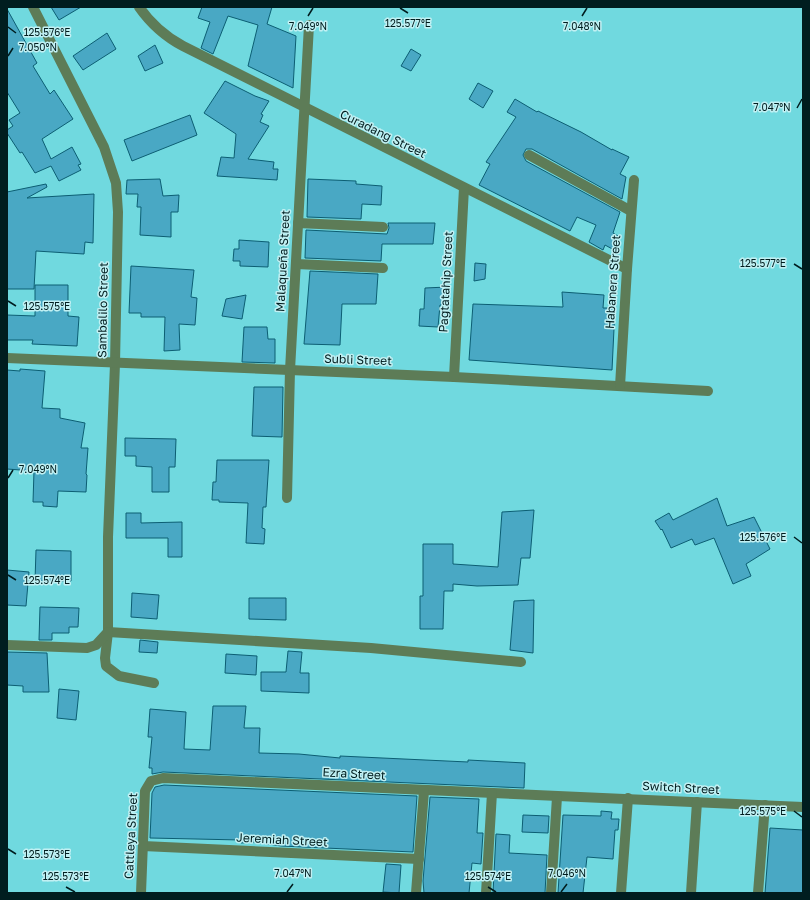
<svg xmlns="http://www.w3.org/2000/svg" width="810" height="900" viewBox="0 0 810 900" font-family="'Golos Text',sans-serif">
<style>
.building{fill:#49a8c4;stroke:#0c5e73}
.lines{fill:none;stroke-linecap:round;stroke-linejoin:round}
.minor{stroke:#5d7c57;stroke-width:10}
.ticks{fill:none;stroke:#001d1f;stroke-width:1.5}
.labels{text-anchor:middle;stroke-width:3;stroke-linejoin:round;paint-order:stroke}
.street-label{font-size:12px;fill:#001d1f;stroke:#c1f0f3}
.ticks-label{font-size:10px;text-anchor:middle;fill:#001d1f;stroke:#c1f0f3;stroke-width:3;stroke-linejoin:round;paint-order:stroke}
</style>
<rect width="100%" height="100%" fill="#70d9df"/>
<g class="building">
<polygon points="51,7 81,7 59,20"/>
<polygon points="202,7 272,7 267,24 296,36 293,88 248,66 258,25 228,16 213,54 201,48 210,22 198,18"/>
<polygon points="7,9 37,63 33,66 50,94 54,90 73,119 42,139 51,159 72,147 81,164 78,165 81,170 59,181 51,166 35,173 22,152 20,153 7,133 7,130 13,126 9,120 20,113 7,92"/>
<polygon points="107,33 116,49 83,70 73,56"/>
<polygon points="155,45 163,63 145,71 138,56"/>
<polygon points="411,49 421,55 411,71 401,66"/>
<polygon points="225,81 255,96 269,101 261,114 263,115 260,122 269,126 248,159 274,162 273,169 278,169 277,180 217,176 221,157 234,158 236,134 204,113"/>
<polygon points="478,83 493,91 483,108 469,99"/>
<polygon points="515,99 537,112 538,111 581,132 612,150 612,149 629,157 620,174 626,177 622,199 532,149 526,149 523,155 526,161 620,212 613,233 618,236 616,251 605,245 603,250 589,242 596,225 577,217 570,231 479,185 490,164 486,162 516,117 507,112"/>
<polygon points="190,115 197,135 132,161 124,140"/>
<polygon points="160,179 163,196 179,195 178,212 171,212 171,237 140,235 141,207 137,207 138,194 126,194 127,180"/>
<polygon points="308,179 356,181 356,184 382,186 381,205 362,204 361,219 307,217"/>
<polygon points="46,184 47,187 27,198 94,194 93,243 85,242 84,254 36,251 34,289 7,289 7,192"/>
<polygon points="388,223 435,223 433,244 382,244 381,261 305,258 306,230 387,234 389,228"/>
<polygon points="239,240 269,242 268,267 240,266 240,261 233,261 234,249 239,249"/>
<polygon points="475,263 486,264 485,279 474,281"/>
<polygon points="131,266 194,270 191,297 197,298 195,325 179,324 180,350 164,351 165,317 141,317 141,313 129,313"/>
<polygon points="310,271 378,274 376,304 342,304 340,345 304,344"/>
<polygon points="35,285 68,285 68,316 79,317 77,346 32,344 33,340 7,340 7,315 35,316"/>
<polygon points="447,287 446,305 440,305 438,327 419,326 420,309 424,309 425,288"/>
<polygon points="562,292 604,295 603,308 615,308 612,370 469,360 473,304 563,307"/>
<polygon points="246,295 242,319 222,316 226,299"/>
<polygon points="244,327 267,327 268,339 275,339 275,363 242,362"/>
<polygon points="20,369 45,371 42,408 60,409 60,418 85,423 81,448 88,448 86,474 87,475 86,492 58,491 57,507 43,506 43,502 33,502 34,471 7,469 7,370 20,371"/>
<polygon points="254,387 283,387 282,437 252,436"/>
<polygon points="125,438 176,439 175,467 169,467 169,492 152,492 152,467 136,466 136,456 125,456"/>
<polygon points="217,460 269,460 266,507 263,507 262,528 265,529 264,544 246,543 248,503 219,502 219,500 212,500 213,482 216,482"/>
<polygon points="717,498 727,526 754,517 770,549 746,564 751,576 733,584 714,538 695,545 692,539 671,548 662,529 661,530 655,521 669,513 673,520"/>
<polygon points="534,510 530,558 521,558 518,585 477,586 453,584 453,591 444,591 443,629 420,629 420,596 423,596 423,544 453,544 453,564 498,567 502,512"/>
<polygon points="126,513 141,513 141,523 182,522 182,557 168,557 168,538 126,538"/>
<polygon points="36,550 71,551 71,581 35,581"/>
<polygon points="7,570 29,572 26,606 7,605"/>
<polygon points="132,593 159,595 157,619 131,617"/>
<polygon points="249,598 286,598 286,620 249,619"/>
<polygon points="534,600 533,653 510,650 514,601"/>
<polygon points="40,607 79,608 78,627 69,627 69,633 52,633 52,640 39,640"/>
<polygon points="140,640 158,642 157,653 139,652"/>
<polygon points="288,651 302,652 300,673 309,673 309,693 261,691 261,672 286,672"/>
<polygon points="7,652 47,653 49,692 23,692 23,686 7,685"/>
<polygon points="226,654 257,656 256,675 225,673"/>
<polygon points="59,689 79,691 76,720 57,718"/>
<polygon points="213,706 246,706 244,728 260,728 259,753 299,754 340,758 340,756 361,757 468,762 468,760 525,763 524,788 163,772 152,774 152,768 149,768 152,737 148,737 150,709 186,712 184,749 210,750"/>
<polygon points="164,785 417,796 413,852 281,846 256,842 241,843 241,840 150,838 152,793 155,787"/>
<polygon points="430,797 479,799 477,833 483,833 481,864 472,863 469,893 424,893 423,881"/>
<polygon points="601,811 612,812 611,819 619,819 618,830 615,830 613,859 587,857 583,893 558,893 563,815 601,816"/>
<polygon points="523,815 549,816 548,833 522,832"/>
<polygon points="770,828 803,830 803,893 765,893"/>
<polygon points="496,834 510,835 509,853 547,855 545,893 493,893"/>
<polygon points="386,864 401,865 399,893 383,892"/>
</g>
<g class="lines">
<g class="minor">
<polyline points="33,7 104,147 116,183 118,212 115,364 108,537 108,632 105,658 106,666 119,676 154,683"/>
<path d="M 139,7 C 151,24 164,36 183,46 L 627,269"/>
<polyline points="529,155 631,211"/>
<polyline points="298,223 383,227"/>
<polyline points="296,264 383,268"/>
<polyline points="7,358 454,377 708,391"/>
<polyline points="454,377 464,188"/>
<polyline points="620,386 627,269 634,180"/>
<polyline points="287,498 290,370 309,25"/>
<polyline points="108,632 371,648 521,662"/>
<polyline points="7,645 87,648 96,645 108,632"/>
<polyline points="143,846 419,859"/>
<polyline points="141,893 145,791 151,781 163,778 803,807"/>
<polyline points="416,893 424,791"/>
<polyline points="486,893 492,793"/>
<polyline points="551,893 557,797"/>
<polyline points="621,893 628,798"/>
<polyline points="691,893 697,802"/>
<polyline points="758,893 765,805"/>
</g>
</g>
<path class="ticks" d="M 400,8 L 408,13M 308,16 L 313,8M 582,16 L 587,8M 8,27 L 16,33M 8,56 L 13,48M 797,108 L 802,99M 794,264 L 802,269M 8,301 L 16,306M 8,478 L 13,470M 794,537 L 802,543M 8,575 L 16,580M 794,811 L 802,817M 8,849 L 16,854M 66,887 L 75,892M 488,887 L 496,892M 287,892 L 293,884M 561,892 L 567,884"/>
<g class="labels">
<g class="street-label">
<text transform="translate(383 134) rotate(26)" y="4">Curadang Street</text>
<text transform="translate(283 261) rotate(-87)" y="4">Malaqueña Street</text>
<text transform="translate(446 282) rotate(-87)" y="4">Pagtatahip Street</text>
<text transform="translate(613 282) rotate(-86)" y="4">Habanera Street</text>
<text transform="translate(103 310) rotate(-89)" y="4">Sambalilo Street</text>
<text transform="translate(358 360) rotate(2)" y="4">Subli Street</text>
<text transform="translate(354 774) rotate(3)" y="4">Ezra Street</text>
<text transform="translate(681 788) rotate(3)" y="4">Switch Street</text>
<text transform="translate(131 836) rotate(-87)" y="4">Cattleya Street</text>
<text transform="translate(282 840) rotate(3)" y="4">Jeremiah Street</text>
</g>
</g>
<g class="ticks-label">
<text x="408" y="27">125.577°E</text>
<text x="308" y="30">7.049°N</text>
<text x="582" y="30">7.048°N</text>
<text x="47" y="36">125.576°E</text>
<text x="38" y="51">7.050°N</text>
<text x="772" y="111">7.047°N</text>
<text x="763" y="267">125.577°E</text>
<text x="47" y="310">125.575°E</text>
<text x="38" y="473">7.049°N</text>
<text x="763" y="541">125.576°E</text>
<text x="47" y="584">125.574°E</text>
<text x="763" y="815">125.575°E</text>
<text x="47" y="858">125.573°E</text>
<text x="293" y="877">7.047°N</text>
<text x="567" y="877">7.046°N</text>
<text x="66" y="880">125.573°E</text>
<text x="488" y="880">125.574°E</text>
</g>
<rect width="810" height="900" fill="none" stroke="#001d1f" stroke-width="16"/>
</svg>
